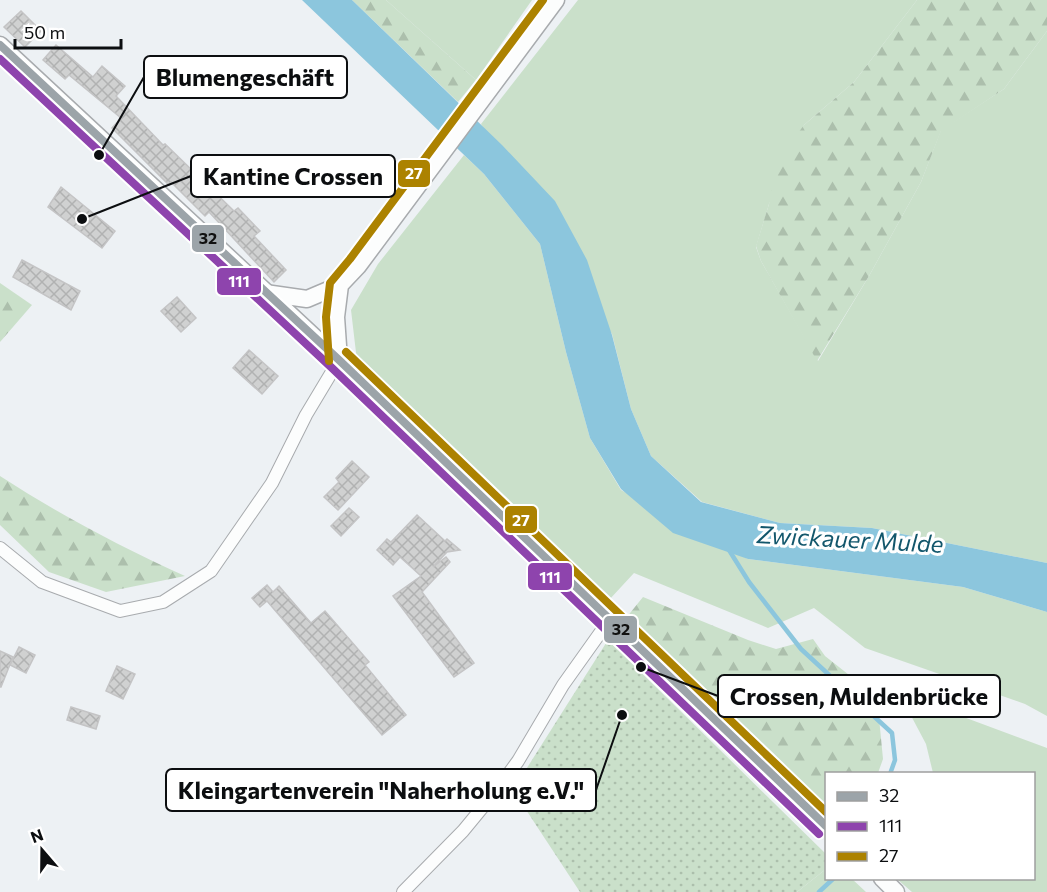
<svg xmlns="http://www.w3.org/2000/svg" width="1047" height="892" viewBox="0 0 1047 892" font-family="Commissioner,sans-serif">
<style>
.grass{fill:#cae0ca}
.forest{fill:url(#forest-firs)}
.garden{fill:url(#garden-dots)}
.water{fill:#8cc6dd}
.lines{fill:none;stroke-linecap:round;stroke-linejoin:round}
.stream{stroke:#8cc6dd;stroke-width:4.5}
.building{fill:url(#building-cross-hatch);stroke:#c4c4c5;stroke-width:1.5}
.street-casing{stroke:#a8abae;stroke-width:14}
.secondary-casing{stroke:#a8abae;stroke-width:19}
.street{stroke:#fcfdfd;stroke-width:12}
.secondary{stroke:#fcfdfd;stroke-width:16}
.bus-1-casing{stroke:#fff;stroke-width:12}
.bus-2-casing{stroke:#fff;stroke-width:12}
.bus-3-casing{stroke:#fff;stroke-width:12}
.bus-1{stroke:#9ca4a9;stroke-width:8}
.bus-2{stroke:#8e44ad;stroke-width:8}
.bus-3{stroke:#ac8200;stroke-width:8}
.labels{text-anchor:middle;stroke-width:6;stroke-linejoin:round;paint-order:stroke}
.water-label{font-size:24px;font-style:italic;fill:#13576c;stroke:#fff}
.leader{fill:none;stroke:#0c0e10;stroke-width:2}
.callout-dot{fill:#0c0e10;stroke:#fff;stroke-width:2}
.callout{fill:#fff;stroke:#0c0e10;stroke-width:2}
.callout-label{font-size:24px;text-anchor:middle;font-weight:bold;fill:#0c0e10}
.line-badge{stroke:#fff;stroke-width:2}
.badge-label{font-size:16px;text-anchor:middle;font-weight:bold;fill:#fff}
.pale-badge-label{font-size:16px;text-anchor:middle;font-weight:bold;fill:#111}
</style>
<defs>
<pattern id="forest-firs" width="22" height="20" patternUnits="userSpaceOnUse" patternTransform="scale(1.5)"><rect width="22" height="20" fill="#cae0ca"/><path d="M5 1l3.5 6h-7zM16 11l3.5 6h-7z" fill="#acbfac"/></pattern>
<pattern id="garden-dots" width="8" height="8" patternUnits="userSpaceOnUse" patternTransform="scale(1.5)"><rect width="8" height="8" fill="#cae0ca"/><path d="M2 2h.1M6 6h.1" fill="none" stroke="#acbfac" stroke-width="1.8" stroke-linecap="round"/></pattern>
<pattern id="building-cross-hatch" width="8" height="8" patternUnits="userSpaceOnUse" patternTransform="scale(1.5)"><rect width="8" height="8" fill="#d0d1d1"/><path d="M0 0l8 8M0 8l8-8" fill="none" stroke="#b1b2b2"/></pattern>
</defs>
<rect width="100%" height="100%" fill="#edf1f4"/>
<g class="grass">
<polygon points="386,0 532,0 476,80"/>
<polygon points="578,0 917,0 854,82 804,125 769,204 756,247 761,261 818,361 869,276 921,182 941,130 1004,89 1047,31 1047,563 872,528 780,523 702,502 651,456 631,409 612,334 481,124"/>
<polygon points="464,155 484,174 540,244 566,352 590,438 621,490 748,559 963,587 1047,612 1047,716 1025,704 865,648 814,608 768,628 634,573 609,600 357,361 351,310 378,264"/>
<polygon points="899,693 1047,748 1047,892 912,892 897,879 1034,878 1034,774 933,773 926,744"/>
<polygon points="826,869 826,878 852,879 866,892 797,892"/>
</g>
<g class="forest">
<polygon points="352,0 386,0 476,80 458,102"/>
<polygon points="917,0 1047,0 1047,31 1004,89 941,131 921,182 869,276 817,361 761,261 756,246 769,204 778,160 804,125 854,82"/>
<polygon points="0,283 32,305 0,342"/>
<path d="M 0,476 C 60,515 121,547 185,576 L 106,592 L 49,572 L 0,525 Z"/>
<polygon points="643,597 748,640 776,649 813,639 825,656 877,697 883,759 878,773 826,774 826,807 626,618"/>
</g>
<polygon class="garden" points="608,640 826,854 826,869 797,892 580,892 513,790"/>
<polygon class="water" points="302,0 352,0 502,145 555,201 587,260 612,335 631,409 651,456 701,502 780,523 872,528 1047,563 1047,612 963,587 748,559 673,533 621,489 590,438 566,352 540,244 484,174"/>
<g class="lines">
<g class="stream">
<polyline points="729,550 749,582 801,649 892,733 895,760 890,774"/>
<polyline points="819,892 834,878"/>
</g>
</g>
<g class="building">
<polygon points="21,11 41,31 25,47 4,27"/>
<polygon points="56,45 93,77 102,66 125,86 116,96 163,145 165,144 234,211 238,208 260,231 254,236 286,270 274,282 209,212 205,216 171,182 169,185 112,128 121,118 69,75 65,79 43,60"/>
<polygon points="61,187 115,231 102,248 48,207"/>
<polygon points="22,260 80,291 71,310 13,277"/>
<polygon points="177,297 196,318 181,332 161,311"/>
<polygon points="249,350 278,376 262,394 233,368"/>
<polygon points="352,461 369,477 338,510 324,497 339,482 336,478"/>
<polygon points="349,508 359,517 341,536 331,526"/>
<polygon points="417,515 445,541 447,539 460,550 447,552 433,567 446,557 450,562 422,592 474,663 454,677 393,596 421,576 400,557 393,565 377,550 387,539 391,542"/>
<polygon points="267,585 273,592 279,586 311,623 325,611 369,662 365,665 406,715 382,735 267,601 260,607 252,598"/>
<polygon points="19,647 35,655 26,673 10,665"/>
<polygon points="0,651 13,657 1,687 0,687"/>
<polygon points="117,666 135,674 123,699 106,691"/>
<polygon points="71,707 100,716 96,729 67,720"/>
</g>
<g class="lines">
<g class="street-casing">
<g id="street">
<polyline points="0,548 42,582 120,611 163,602 211,571 272,483 306,415 339,360"/>
<polyline points="403,892 463,831 496,791 518,761 563,685 610,619"/>
</g>
</g>
<g class="secondary-casing">
<g id="secondary">
<polyline points="0,45 339,360 826,826"/>
<polyline points="265,293 307,299 340,285"/>
<polyline points="339,360 336,317 340,285 358,266 556,0"/>
<polyline points="882,878 896,892"/>
</g>
</g>
<use href="#street" class="street"/>
<use href="#secondary" class="secondary"/>
<g class="bus-1-casing">
<polyline id="bus-1" points="0,45 339,360 826,826"/>
</g>
<g class="bus-2-casing">
<polyline id="bus-2" points="0,59 332,368 819,834"/>
</g>
<g class="bus-3-casing">
<g id="bus-3">
<polyline points="346,352 826,812"/>
<polyline points="329,361 326,317 330,283 350,259 543,0"/>
</g>
</g>
<use href="#bus-1" class="bus-1"/>
<use href="#bus-2" class="bus-2"/>
<use href="#bus-3" class="bus-3"/>
</g>
<g class="labels">
<g class="water-label">
<text transform="translate(850 540) rotate(3)" y="8">Zwickauer Mulde</text>
</g>
</g>
<path class="leader" d="M99 155L144 77M82 219L191 176M641 667L718 696M622 715L596 790"/>
<g class="callout-dot">
<circle cx="99" cy="155" r="6"/>
<circle cx="82" cy="219" r="6"/>
<circle cx="641" cy="667" r="6"/>
<circle cx="622" cy="715" r="6"/>
</g>
<g class="callout">
<rect x="144" y="56" width="203" height="42" rx="6"/>
<rect x="191" y="155" width="204" height="42" rx="6"/>
<rect x="718" y="675" width="282" height="42" rx="6"/>
<rect x="166" y="769" width="430" height="42" rx="6"/>
</g>
<g class="callout-label">
<text x="245" y="86">Blumengeschäft</text>
<text x="293" y="185">Kantine Crossen</text>
<text x="859" y="705">Crossen, Muldenbrücke</text>
<text x="381" y="799">Kleingartenverein "Naherholung e.V."</text>
</g>
<g class="line-badge">
<rect x="397" y="159" width="34" height="29" rx="6" fill="#ac8200"/>
<rect x="191" y="224" width="34" height="29" rx="6" fill="#9ca4a9"/>
<rect x="216" y="267" width="46" height="29" rx="6" fill="#8e44ad"/>
<rect x="504" y="505" width="34" height="29" rx="6" fill="#ac8200"/>
<rect x="527" y="562" width="46" height="29" rx="6" fill="#8e44ad"/>
<rect x="603" y="615" width="35" height="29" rx="6" fill="#9ca4a9"/>
</g>
<g class="badge-label">
<text x="414" y="179">27</text>
<text x="239" y="287">111</text>
<text x="521" y="526">27</text>
<text x="550" y="583">111</text>
</g>
<g class="pale-badge-label">
<text x="208" y="244">32</text>
<text x="621" y="635">32</text>
</g>
<rect x="825" y="772" width="210" height="108" fill="#ffffff" stroke="#9e9f9f" stroke-width="1.5"/>
<rect x="837" y="792" width="30" height="9" fill="#9ca4a9" stroke="#9e9f9f" stroke-width="1.5"/>
<text x="879" y="802" font-size="18" fill="#0c0e10">32</text>
<rect x="837" y="822" width="30" height="9" fill="#8e44ad" stroke="#9e9f9f" stroke-width="1.5"/>
<text x="879" y="832" font-size="18" fill="#0c0e10">111</text>
<rect x="837" y="852" width="30" height="9" fill="#ac8200" stroke="#9e9f9f" stroke-width="1.5"/>
<text x="879" y="862" font-size="18" fill="#0c0e10">27</text>
<g transform="translate(42 850) rotate(340)" stroke="#ffffff" stroke-width="4.5" paint-order="stroke">
<path d="M0-4.5L10 22L0 15L-10 22Z" fill="#0c0e10"/>
<text y="-9" font-size="16" font-weight="bold" text-anchor="middle" fill="#0c0e10">N</text>
</g>
<path d="M15 39v9h106v-9" fill="none" stroke="#0c0e10" stroke-width="3"/>
<text x="24" y="39" font-size="18" fill="#0c0e10" stroke="#ffffff" stroke-width="4.5" paint-order="stroke">50 m</text>
</svg>
